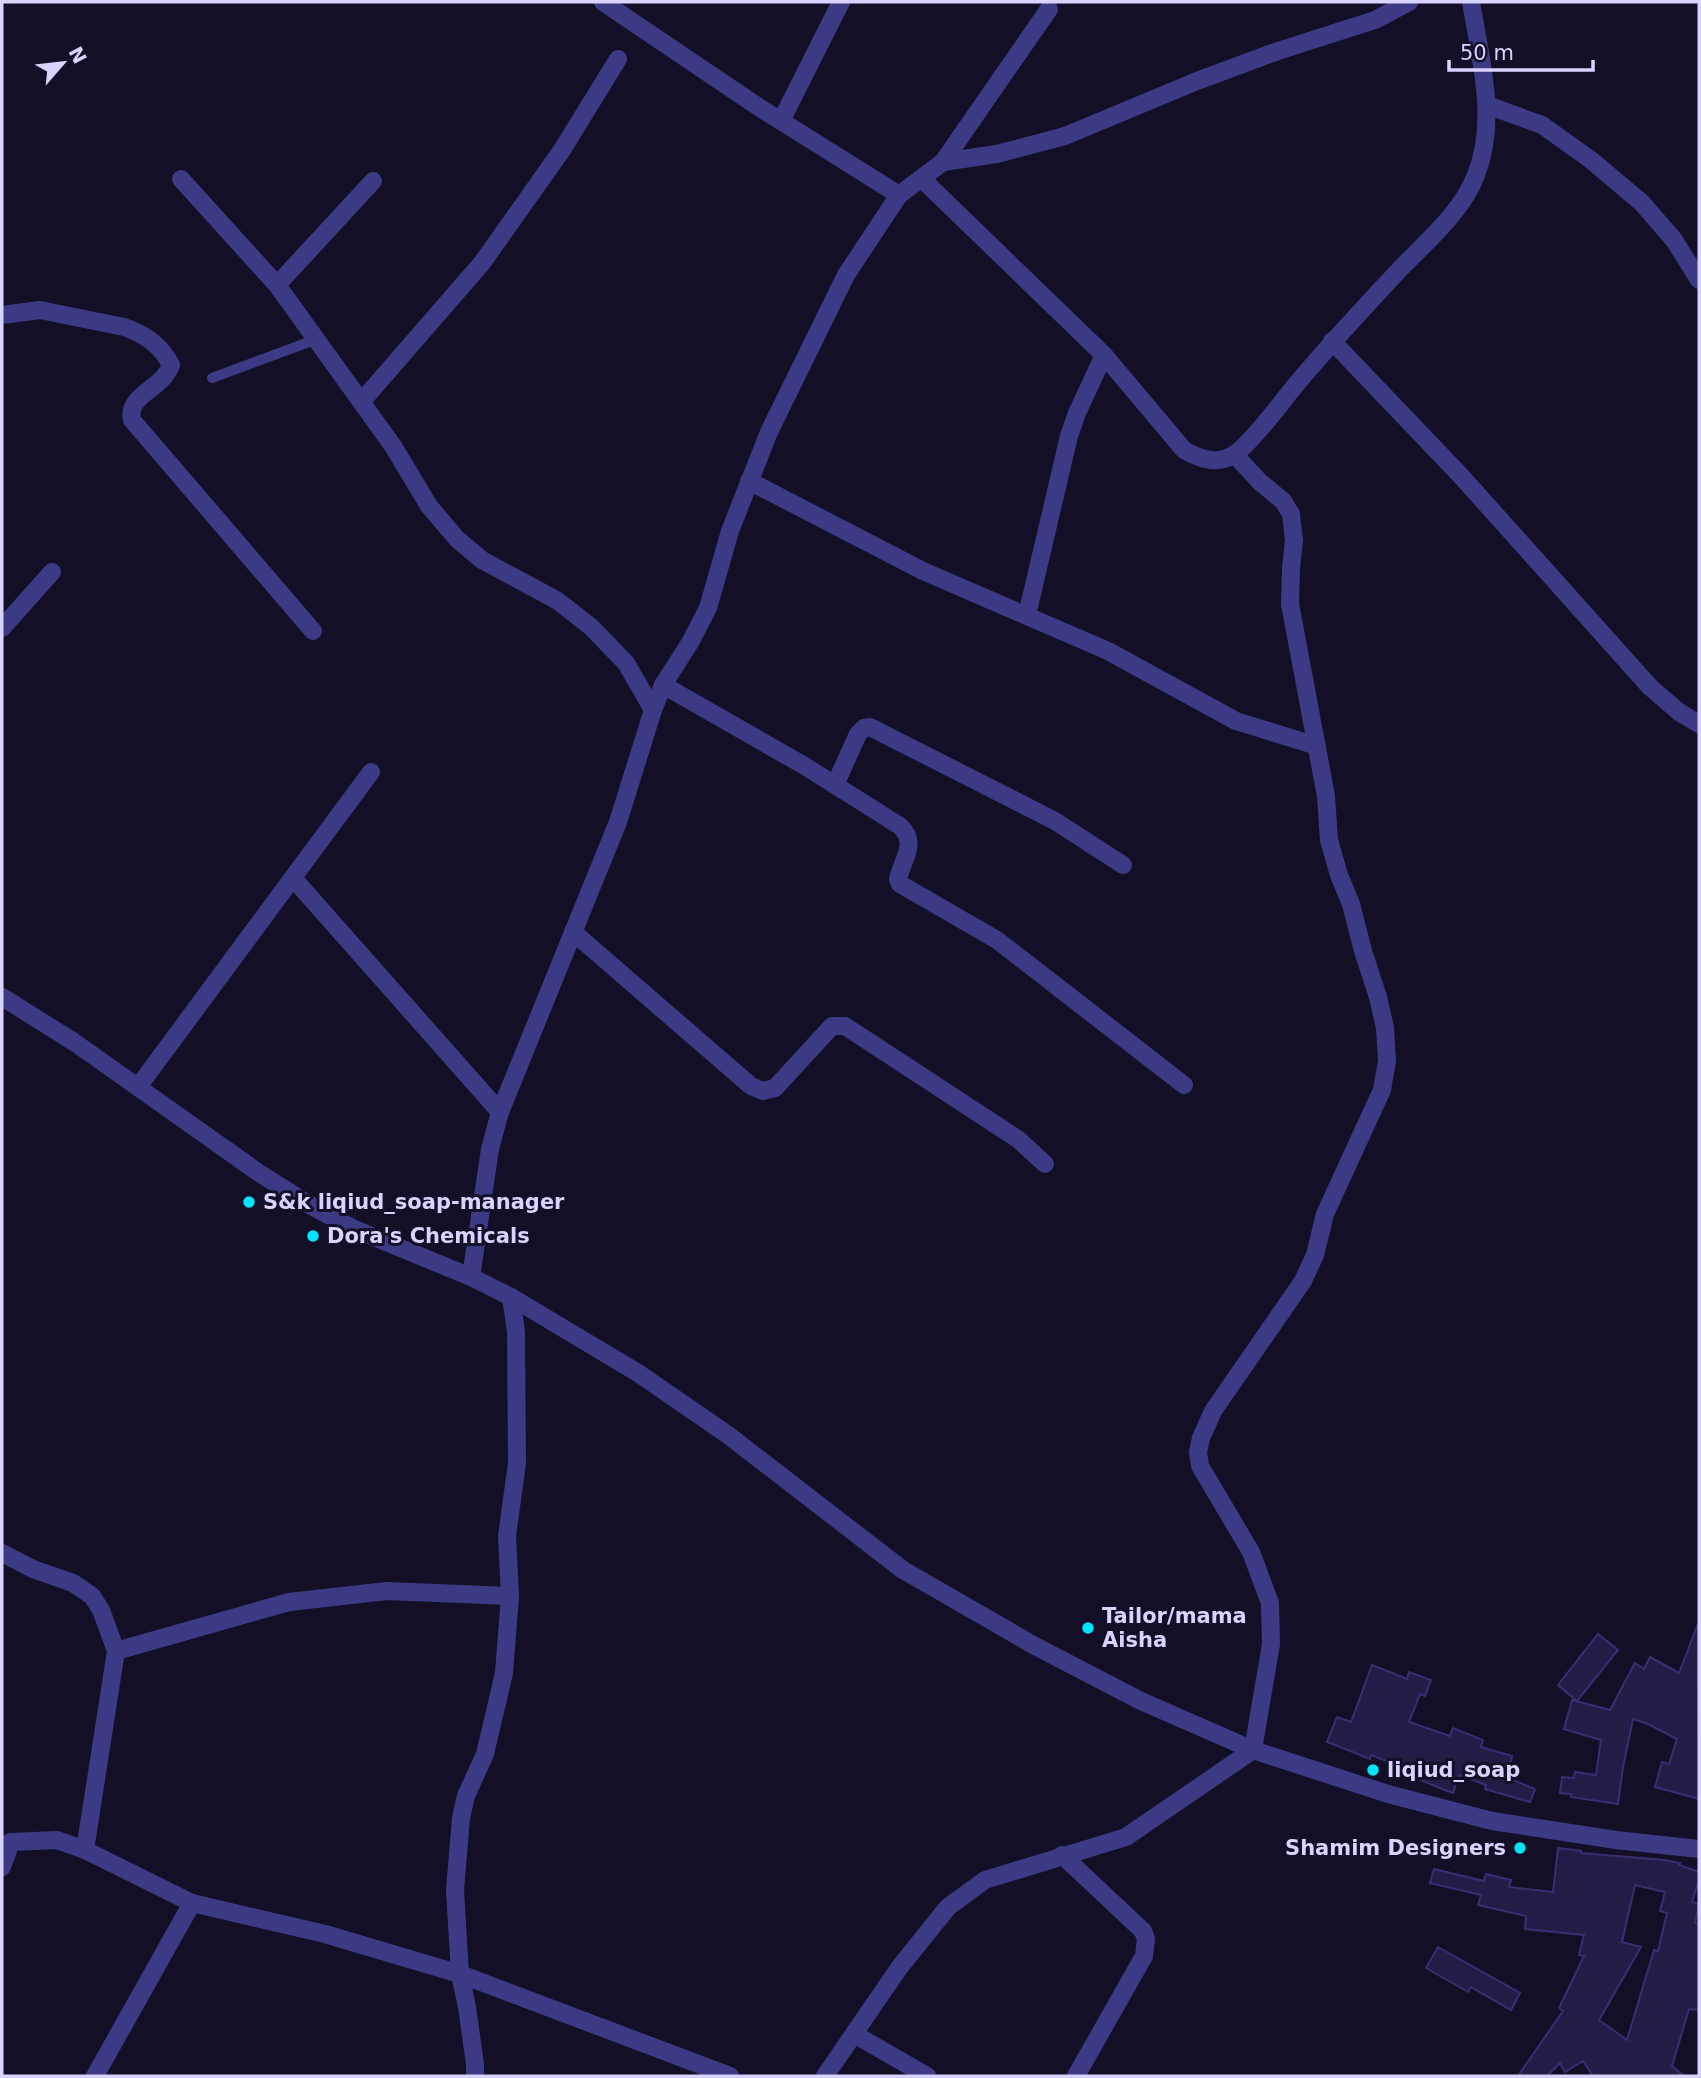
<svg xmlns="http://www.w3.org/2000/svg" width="1701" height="2078" viewBox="0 0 1701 2078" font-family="'DejaVu Sans',sans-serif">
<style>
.building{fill:#241b47;stroke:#3b2d73;stroke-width:2;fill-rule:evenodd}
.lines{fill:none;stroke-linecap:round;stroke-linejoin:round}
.service{stroke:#3d3a85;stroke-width:10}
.minor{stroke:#3d3a85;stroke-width:18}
.tertiary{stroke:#3d3a85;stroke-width:18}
.poi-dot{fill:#00e5ff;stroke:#130f26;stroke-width:2.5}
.labels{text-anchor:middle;stroke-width:6;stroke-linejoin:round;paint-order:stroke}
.poi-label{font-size:21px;font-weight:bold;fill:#d9d4ff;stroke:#130f26;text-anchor:start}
</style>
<rect width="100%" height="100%" fill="#130f26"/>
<g class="building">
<polygon points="1698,1624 1699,1799 1655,1787 1662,1762 1669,1764 1677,1739 1648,1724 1633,1719 1623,1767 1618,1804 1571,1797 1571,1794 1560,1793 1562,1777 1574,1778 1575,1772 1596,1775 1601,1740 1564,1729 1572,1700 1610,1710 1635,1663 1644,1669 1650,1657 1679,1673"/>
<polygon points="1598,1634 1618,1650 1577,1701 1558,1685"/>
<polygon points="1372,1665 1407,1679 1409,1672 1431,1680 1425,1696 1420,1694 1409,1722 1450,1736 1453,1728 1483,1740 1481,1747 1512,1756 1508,1778 1535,1789 1530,1802 1485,1789 1486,1785 1459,1775 1453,1793 1445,1790 1406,1774 1408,1769 1371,1755 1370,1759 1327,1742 1337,1717 1351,1722"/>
<path d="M 1558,1848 L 1581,1851 L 1581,1853 L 1664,1860 L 1680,1863 L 1679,1865 L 1699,1872 L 1699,1879 L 1692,1902 L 1699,1904 L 1695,1923 L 1699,1924 L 1699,2010 L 1689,2009 L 1672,2066 L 1684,2076 L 1593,2076 L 1583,2061 L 1565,2072 L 1560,2063 L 1547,2076 L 1518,2076 L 1563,2011 L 1559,2008 L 1584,1956 L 1579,1955 L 1584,1935 L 1525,1929 L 1526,1916 L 1478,1905 L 1481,1895 L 1430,1883 L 1434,1869 L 1484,1881 L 1486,1874 L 1511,1880 L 1509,1887 L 1553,1892 ZM 1635,1885 L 1665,1892 L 1660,1911 L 1667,1913 L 1658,1951 L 1654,1950 L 1627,2040 L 1599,2020 L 1641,1947 L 1622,1942 Z"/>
<polygon points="1438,1947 1520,1993 1511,2010 1471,1987 1468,1992 1426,1968"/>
</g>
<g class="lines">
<polyline class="service" points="212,378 317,339"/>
<g class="minor">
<polyline points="603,2 760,108 899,195"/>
<polyline points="1487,105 1542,125 1591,160 1642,203 1674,240 1699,280"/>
<polyline points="781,121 841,2"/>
<polyline points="943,162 1049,9"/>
<polyline points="181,179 277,285 393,446 429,506 457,539 482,560 558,601 591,627 626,663 653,710"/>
<path d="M 922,179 L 1104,355 L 1184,450 C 1200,459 1216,465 1233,455 C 1247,448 1279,406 1290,392 C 1325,349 1362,310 1400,269 C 1427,241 1462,212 1476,175 C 1498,120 1480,57 1471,2"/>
<polyline points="277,285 373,181"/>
<path d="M 2,315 L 40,310 L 124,327 C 145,334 161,345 171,365 C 163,389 126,395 132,420 L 313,631"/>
<polyline points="1332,341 1461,476 1650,687 1679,712 1699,724"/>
<polyline points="362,401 482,263 562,150 618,59"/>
<polyline points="749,481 923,571 1108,651 1236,721 1317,746"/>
<polyline points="1027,615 1069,436 1077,413 1104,355"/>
<polyline points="2,628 52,572"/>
<path d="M 663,685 L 803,765 L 900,826 C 918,843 903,858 898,879 L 900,884 L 997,940 L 1184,1085"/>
<polyline points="835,785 858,734 864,728 870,727 1055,821 1123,865"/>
<polyline points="293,878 500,1112"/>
<polyline points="573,932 751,1086 763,1091 775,1088 832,1026 845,1026 1019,1140 1045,1164"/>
<polyline points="138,1087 371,772"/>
<polyline points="471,1277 490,1149 500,1112 618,822 653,710 663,685 691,641 708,608 730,531 769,432 846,275 899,195 943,162 997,154 1065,136 1197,81 1278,51 1375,20 1409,2"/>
<polyline points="2,1553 33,1569 73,1583 92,1596 101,1610 116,1651 85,1850"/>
<polyline points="116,1651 289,1602 387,1591 510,1596"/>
<polyline points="2,1846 11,1842 57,1840 85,1850 192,1903 325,1934 460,1974 730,2076"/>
<polyline points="1062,1855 1143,1931 1146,1939 1144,1956 1076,2076"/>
<polyline points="2,1867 11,1842"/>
<polyline points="854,2034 927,2076"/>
<polyline points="95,2076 192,1903"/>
<polyline points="475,2076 475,2064 467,2007 460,1974 455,1890 461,1818 466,1796 485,1754 504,1673 510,1596 507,1536 517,1463 516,1332 511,1297"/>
<polyline points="825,2076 899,1968 948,1907 985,1880 1126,1837 1253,1750 1271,1644 1270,1603 1251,1552 1200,1466 1198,1452 1201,1438 1213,1411 1303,1281 1315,1255 1325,1214 1382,1090 1387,1061 1385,1028 1378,997 1363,951 1351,904 1339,875 1329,840 1326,796 1290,604 1291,568 1294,540 1291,514 1283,501 1260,482 1235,455"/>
</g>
<polyline class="tertiary" points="2,997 74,1042 259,1173 310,1205 352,1228 471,1277 511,1297 638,1373 728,1435 903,1570 1035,1646 1141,1701 1253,1750 1388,1794 1492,1821 1616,1840 1699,1849"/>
</g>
<g class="poi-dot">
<circle cx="249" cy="1202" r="7"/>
<circle cx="313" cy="1236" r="7"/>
<circle cx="1088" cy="1628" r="7"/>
<circle cx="1373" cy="1770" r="7"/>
<circle cx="1520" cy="1848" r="7"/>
</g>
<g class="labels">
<g class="poi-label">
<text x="263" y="1209">S&amp;k liqiud_soap-manager</text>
<text x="327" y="1243">Dora's Chemicals</text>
<text x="1102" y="1623">Tailor/mama<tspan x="1102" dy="24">Aisha</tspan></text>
<text x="1387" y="1777">liqiud_soap</text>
<text x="1506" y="1855" text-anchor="end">Shamim Designers</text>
</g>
</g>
<rect width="1701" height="2078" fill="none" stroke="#d9d4ff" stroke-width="7"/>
<g transform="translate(63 63) rotate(62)" stroke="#130f26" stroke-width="5" paint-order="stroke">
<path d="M0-5L12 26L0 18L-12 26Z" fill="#d9d4ff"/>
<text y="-10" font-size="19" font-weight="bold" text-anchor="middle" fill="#d9d4ff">N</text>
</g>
<path d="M1449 60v10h144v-10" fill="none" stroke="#d9d4ff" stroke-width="3.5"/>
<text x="1460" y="60" font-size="21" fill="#d9d4ff" stroke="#130f26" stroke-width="5" paint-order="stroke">50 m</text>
</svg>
